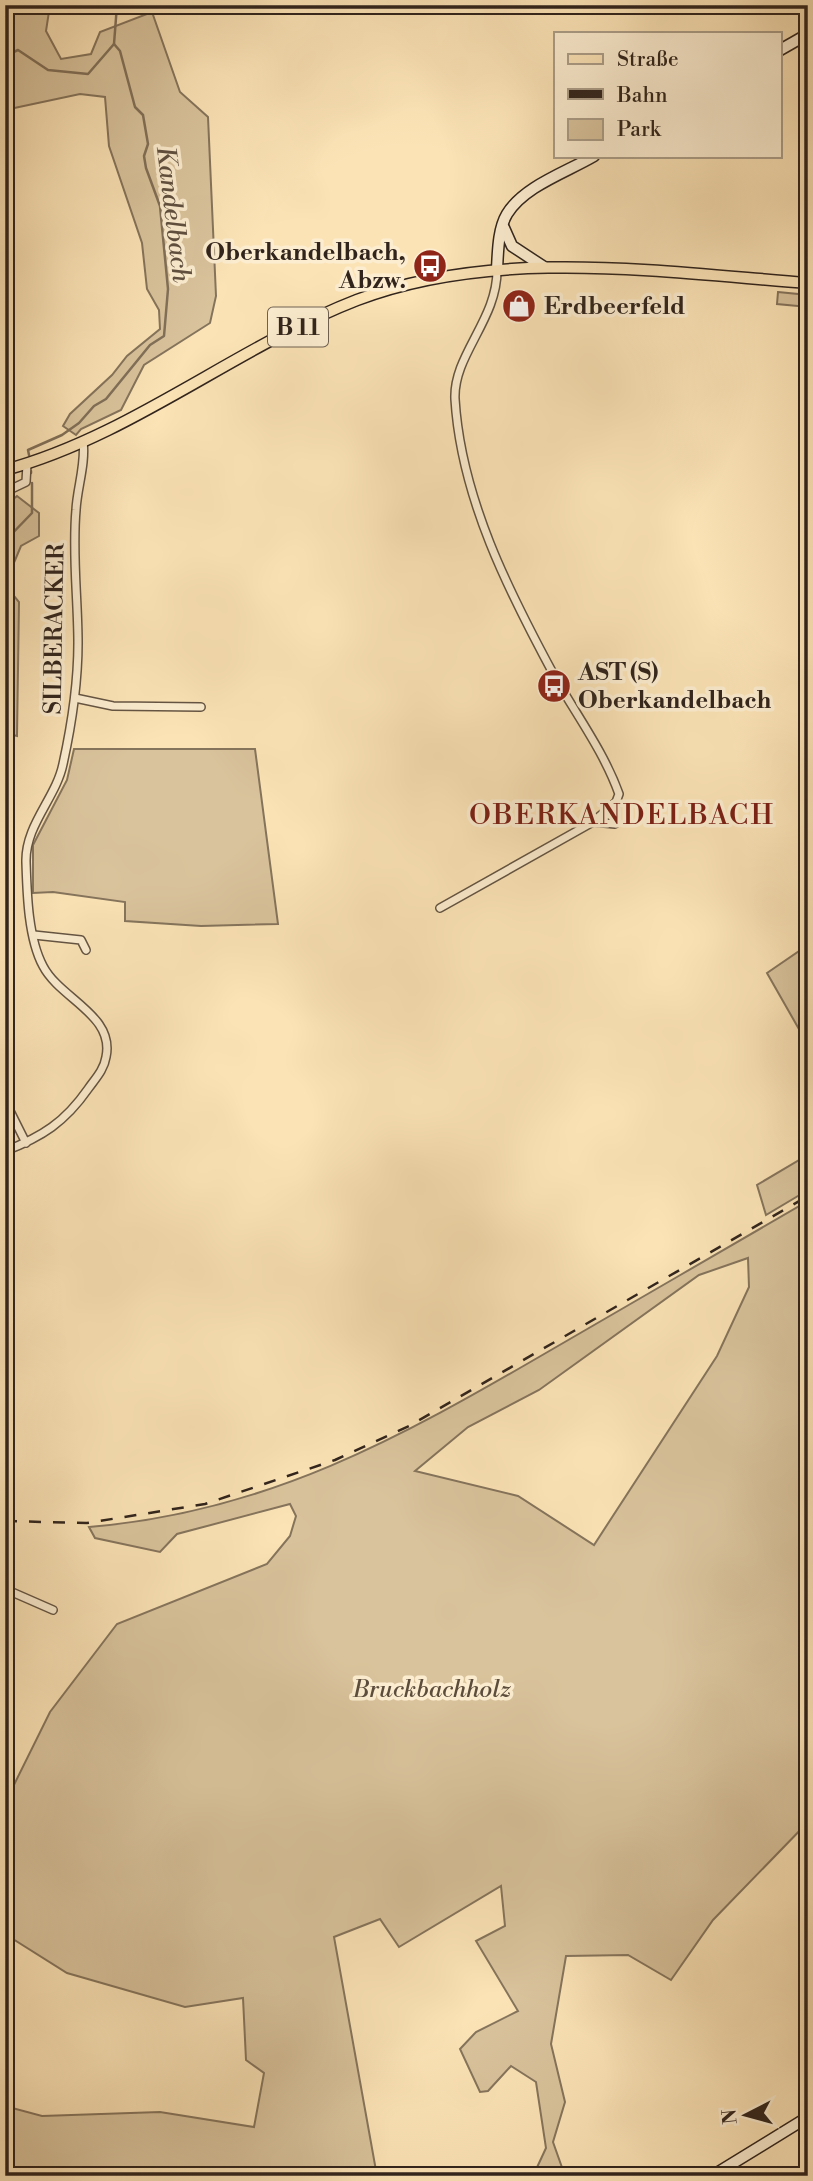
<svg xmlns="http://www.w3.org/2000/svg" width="813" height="2181" viewBox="0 0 813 2181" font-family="'Libre Bodoni',serif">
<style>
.green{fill:#d9c39c;stroke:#85745c;stroke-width:2;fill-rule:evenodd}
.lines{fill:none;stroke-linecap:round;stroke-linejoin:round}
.stream{stroke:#817059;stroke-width:2.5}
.street-casing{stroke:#645442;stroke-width:10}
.secondary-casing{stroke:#31241c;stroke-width:13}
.primary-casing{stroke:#31241c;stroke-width:13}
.street{stroke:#fcedd0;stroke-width:7}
.secondary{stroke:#fcedd0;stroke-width:10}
.primary{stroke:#fbe3b6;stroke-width:10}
.rail{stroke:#31241c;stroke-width:2.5;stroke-dasharray:12 12;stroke-linecap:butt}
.labels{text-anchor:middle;stroke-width:7;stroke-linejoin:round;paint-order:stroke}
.shield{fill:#fcedd0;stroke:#6e6052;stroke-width:2}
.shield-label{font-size:23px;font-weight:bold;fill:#31241c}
.poi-label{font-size:24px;font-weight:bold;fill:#31241c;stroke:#fcedd0;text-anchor:start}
.street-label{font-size:24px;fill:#31241c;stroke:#fcedd0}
.park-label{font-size:24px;font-style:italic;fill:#5b4c3c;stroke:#fcedd0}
.water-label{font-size:26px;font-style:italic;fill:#605040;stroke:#fcedd0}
.quarter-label{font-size:28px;letter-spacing:2px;fill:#7a1f14;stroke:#fcedd0}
</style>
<rect width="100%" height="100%" fill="#fbe3b6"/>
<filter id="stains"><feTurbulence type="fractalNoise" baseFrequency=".00286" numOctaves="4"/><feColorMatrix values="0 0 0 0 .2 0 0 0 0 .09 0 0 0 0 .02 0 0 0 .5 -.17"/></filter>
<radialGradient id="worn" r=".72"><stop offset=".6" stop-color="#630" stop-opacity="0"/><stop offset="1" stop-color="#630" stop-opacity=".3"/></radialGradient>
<g class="green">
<polygon points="5,5 50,5 46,31 61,59 91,54 100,32 152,12 180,92 208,117 216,296 210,323 144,365 121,410 81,429 76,435 63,426 70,414 112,375 127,356 160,329 159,310 147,289 142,243 109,146 105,97 80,94 5,110"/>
<polygon points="778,292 808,295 808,307 777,304"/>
<polygon points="17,496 39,513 39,536 21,546 5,584 5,506"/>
<polygon points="5,585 19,602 17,736 5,733"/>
<polygon points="74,749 255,749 278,924 201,926 125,921 125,902 53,892 33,893 33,845 67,780"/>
<polygon points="808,945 808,1045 767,973"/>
<polygon points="808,1141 808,1190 766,1215 757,1185 799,1160"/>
<path d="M 808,1201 L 808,1822 L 713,1920 L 671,1980 L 628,1955 L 566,1956 L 551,2044 L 565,2102 L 553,2142 L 565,2176 L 533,2176 L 546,2148 L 536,2082 L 511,2066 L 488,2091 L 480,2092 L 460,2049 L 476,2032 L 518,2011 L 476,1941 L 505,1926 L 501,1886 L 399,1947 L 380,1919 L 334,1937 L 377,2176 L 5,2176 L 5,2106 L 42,2116 L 160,2112 L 254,2127 L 264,2073 L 246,2060 L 243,1998 L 185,2007 L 67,1973 L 5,1934 L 5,1803 L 50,1712 L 117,1624 L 267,1564 L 290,1536 L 296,1516 L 290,1504 L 177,1534 L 160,1552 L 95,1538 L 89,1527 C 268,1512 400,1438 551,1350 C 637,1301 722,1250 808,1201 ZM 748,1258 L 749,1287 L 717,1356 L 594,1545 L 518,1496 L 415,1471 L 468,1427 L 539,1390 L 699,1275 Z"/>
</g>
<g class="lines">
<g class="stream">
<polyline points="5,56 18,50 48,70 88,74 114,44 117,5"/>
<polyline points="29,455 28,450 62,435 79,423 94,406 106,399 150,345 164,336 168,289 160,206 146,168 144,156 148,144 143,115 135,107 120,51 114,44"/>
<polyline points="31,471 31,473"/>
<polyline points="5,541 32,513 32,483"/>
</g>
<g class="street-casing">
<g id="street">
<polyline points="5,492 26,482 27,464"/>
<polyline points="75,698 113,706 201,707"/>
<polyline points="593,822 615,824 616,802"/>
<path d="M 440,908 L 593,822 L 616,802 L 619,794 C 604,752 577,716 555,677 C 509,592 461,498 455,399 C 453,355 498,319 497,269"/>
<polyline points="34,935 81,940 86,950"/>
<polyline points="5,1101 26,1143"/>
<path d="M 5,1151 C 42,1137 65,1122 88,1089 C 95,1079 104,1070 106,1057 C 115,1015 60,999 43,966 C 28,938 27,893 26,862 C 25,825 56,798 63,764 C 72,723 78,684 78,643 C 78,599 72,554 76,510 C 77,488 86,464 83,441"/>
<polyline points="5,1589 53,1610"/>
</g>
</g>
<g class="secondary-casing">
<g id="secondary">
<polyline points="780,50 808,34"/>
<polyline points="504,228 512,246 544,267"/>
<path d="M 497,269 C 498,252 498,229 507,214 C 524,186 567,172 594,156"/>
<polyline points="712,2176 808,2117"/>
</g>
</g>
<g class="primary-casing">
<path id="primary" d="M 5,470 C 131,436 236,347 357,300 C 495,247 663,272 808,283"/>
</g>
<use href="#street" class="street"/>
<use href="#secondary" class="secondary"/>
<use href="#primary" class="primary"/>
<polyline class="rail" points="5,1521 87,1523 205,1504 335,1460 409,1426 808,1196"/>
</g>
<defs>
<g id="bus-disc" transform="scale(1.75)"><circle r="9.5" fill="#8f2418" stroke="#fcedd0"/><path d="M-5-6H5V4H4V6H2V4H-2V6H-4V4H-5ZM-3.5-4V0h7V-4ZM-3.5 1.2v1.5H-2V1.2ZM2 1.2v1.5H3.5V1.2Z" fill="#fff"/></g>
<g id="shop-disc" transform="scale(1.75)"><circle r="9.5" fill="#8f2418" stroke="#fcedd0"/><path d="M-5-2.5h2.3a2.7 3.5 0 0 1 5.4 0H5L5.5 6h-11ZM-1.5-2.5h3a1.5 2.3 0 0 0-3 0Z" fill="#fff"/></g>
</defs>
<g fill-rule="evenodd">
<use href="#bus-disc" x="430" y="266"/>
<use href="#shop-disc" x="519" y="306"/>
<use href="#bus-disc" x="554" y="686"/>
</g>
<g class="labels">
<rect class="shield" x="268" y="307.5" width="60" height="39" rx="5"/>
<g class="shield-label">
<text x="298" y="335">B 11</text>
</g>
<g class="poi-label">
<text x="406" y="260" text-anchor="end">Oberkandelbach,<tspan x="406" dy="28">Abzw.</tspan></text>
<text x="544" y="314">Erdbeerfeld</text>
<text x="578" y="680">AST (S)<tspan x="578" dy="28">Oberkandelbach</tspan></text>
</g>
<g class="street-label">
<text transform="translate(54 629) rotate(-89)" y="8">SILBERACKER</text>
</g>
<g class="park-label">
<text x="432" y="1697">Bruckbachholz</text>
</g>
<g class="water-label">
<text transform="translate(174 214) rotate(83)" y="9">Kandelbach</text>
</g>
<g class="quarter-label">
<text x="622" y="824">OBERKANDELBACH</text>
</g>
</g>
<rect width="813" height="2181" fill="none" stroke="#fbe3b6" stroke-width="28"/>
<rect x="7" y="7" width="799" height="2167" fill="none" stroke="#31241c" stroke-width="3.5"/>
<rect x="14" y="14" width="785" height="2153" fill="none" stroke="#31241c" stroke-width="2"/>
<rect x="554" y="32" width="228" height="126" fill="#fcedd0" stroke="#ab9d88" stroke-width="2"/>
<rect x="568" y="54" width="35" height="10" fill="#fbe3b6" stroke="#ab9d88" stroke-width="2"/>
<text x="617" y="66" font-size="21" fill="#31241c">Straße</text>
<rect x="568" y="89" width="35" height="10" fill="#31241c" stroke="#ab9d88" stroke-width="2"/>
<text x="617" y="102" font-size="21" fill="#31241c">Bahn</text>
<rect x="568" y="119" width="35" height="21" fill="#d9c39c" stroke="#ab9d88" stroke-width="2"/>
<text x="617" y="136" font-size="21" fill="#31241c">Park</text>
<g transform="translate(746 2115) rotate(264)" stroke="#fcedd0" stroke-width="5" paint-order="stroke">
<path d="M0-5L12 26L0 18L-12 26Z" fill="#31241c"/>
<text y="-10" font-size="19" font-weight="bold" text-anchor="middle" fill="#31241c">N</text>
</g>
<rect width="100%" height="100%" filter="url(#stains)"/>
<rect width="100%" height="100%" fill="url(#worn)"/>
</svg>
